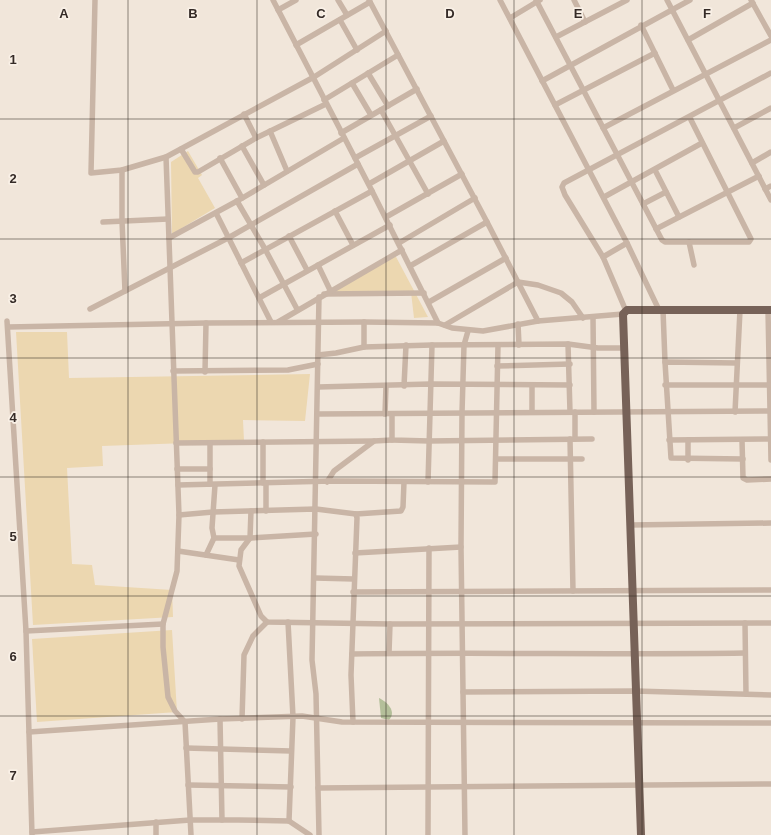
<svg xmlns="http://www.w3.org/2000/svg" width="771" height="835" viewBox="0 0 771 835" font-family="Arial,sans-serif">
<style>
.green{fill:#b4bf9a}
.sand{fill:#ecd7b0}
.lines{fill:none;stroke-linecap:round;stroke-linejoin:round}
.minor{stroke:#c9b5a6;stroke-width:5.5}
.primary{stroke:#776258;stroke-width:8}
.grid{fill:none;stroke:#352b27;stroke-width:1;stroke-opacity:0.55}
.grid-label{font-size:13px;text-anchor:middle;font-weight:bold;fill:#352b27;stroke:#f9f0e6;stroke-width:3.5;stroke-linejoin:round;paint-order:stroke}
</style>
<rect width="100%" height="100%" fill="#f1e6da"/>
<path class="green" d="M 379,698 C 387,702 397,711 389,720 L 381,718 Z"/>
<g class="sand">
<polygon points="188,151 202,175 198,178 215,208 172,234 171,162"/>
<polygon points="395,255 428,317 414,318 411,292 328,293"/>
<polygon points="16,332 67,332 69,378 310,374 305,421 243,420 244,441 102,446 103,466 67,468 72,564 92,565 95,585 172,590 173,617 33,625"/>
<polygon points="172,630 177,712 37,722 32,639"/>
</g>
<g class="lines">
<g class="minor">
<polyline points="95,0 91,173 122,170 166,157 314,77 386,31"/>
<polyline points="273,0 372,191 438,323"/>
<polyline points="338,0 347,15"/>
<polyline points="369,0 487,222 538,321"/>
<polyline points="500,0 627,243 603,257 626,311"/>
<polyline points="536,0 662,240 665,242 749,242 751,239 748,233 690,118"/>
<polyline points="574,0 585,22"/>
<polyline points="667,0 771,200"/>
<polyline points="751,0 771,36"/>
<polyline points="278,10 296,0"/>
<polyline points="510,18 540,0"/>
<polyline points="340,20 357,50"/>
<polyline points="641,25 673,90"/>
<polyline points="556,37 627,0"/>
<polyline points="688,40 753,3"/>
<polyline points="296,45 370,2"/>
<polyline points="368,73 388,106"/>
<polyline points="542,81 690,0"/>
<polyline points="352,83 371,115"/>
<polyline points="324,100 398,55"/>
<polyline points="555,105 655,53"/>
<polyline points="381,110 428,194"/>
<polyline points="244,114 256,138"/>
<polyline points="603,128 771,40"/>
<polyline points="734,128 771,108"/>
<polyline points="270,131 287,171"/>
<polyline points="341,133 417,89"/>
<polyline points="242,146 264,185"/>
<polyline points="181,149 195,172 198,172 256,138 326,104"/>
<polyline points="166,157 179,515 177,571 163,624 163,647 168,697 175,711 185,722 191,835"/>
<polyline points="220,158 242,198"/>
<polyline points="355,158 431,116"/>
<polyline points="752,163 771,152"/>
<polyline points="122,170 122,221 125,291"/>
<polyline points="655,170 679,217"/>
<polyline points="369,184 444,141"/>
<polyline points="765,189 771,186"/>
<polyline points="604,197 702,143"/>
<polyline points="237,201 265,249 297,309"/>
<polyline points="643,204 666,192"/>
<polyline points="335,211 353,245"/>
<polyline points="216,213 271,322"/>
<polyline points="386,217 462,174"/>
<polyline points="103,222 168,219"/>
<polyline points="656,229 759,176"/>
<polyline points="289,236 307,270"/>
<polyline points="169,238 239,200 344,138"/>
<polyline points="689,242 694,265"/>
<polyline points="399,243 475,198"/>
<polyline points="627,243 659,310"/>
<polyline points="603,257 565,195 562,187 564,183 771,73"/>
<polyline points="241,263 372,191"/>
<polyline points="318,265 330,290"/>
<polyline points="410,266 487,222"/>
<polyline points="324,294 424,293"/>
<polyline points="319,297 312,660 316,694 319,835"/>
<polyline points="259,298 390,225"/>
<polyline points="429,302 506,258"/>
<polyline points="90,309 228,238 358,164"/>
<polyline points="663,310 665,362"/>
<polyline points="768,310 771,460"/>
<polyline points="593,317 594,412"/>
<polyline points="7,321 26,631 32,835"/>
<polyline points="278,322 402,250"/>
<polyline points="518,324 519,345"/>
<polyline points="445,325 518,282 538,285 561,293 572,302 583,318"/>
<polyline points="8,327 206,323 364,322 438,323 452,328 483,331 538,321 623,314"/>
<polyline points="568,344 570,412"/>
<polyline points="364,347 364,322"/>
<polyline points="318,355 336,353 364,347 432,345 568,344 598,348 625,348"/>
<polyline points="737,363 665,362 671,458 743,459"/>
<polyline points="497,366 570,364"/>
<polyline points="173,371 288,370 318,364"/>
<polyline points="205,372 206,323"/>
<polyline points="665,385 771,385"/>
<polyline points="404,386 406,345"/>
<polyline points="532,386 532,412"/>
<polyline points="318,387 430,384 570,385"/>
<polyline points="575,412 575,439"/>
<polyline points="735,412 740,310"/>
<polyline points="318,414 771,411"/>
<polyline points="385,414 386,386"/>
<polyline points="392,415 392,440 429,441 592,439"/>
<polyline points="570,439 573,591"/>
<polyline points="669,440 771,439"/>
<polyline points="742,440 743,478 747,480 771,479"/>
<polyline points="176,443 374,441"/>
<polyline points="496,459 582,459"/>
<polyline points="688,460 688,440"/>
<polyline points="177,469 210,469"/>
<polyline points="327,482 334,471 374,441 392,440"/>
<polyline points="428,482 432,345"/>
<polyline points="263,483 263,442"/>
<polyline points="210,484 210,443"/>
<polyline points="178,485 332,481 495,482 498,345"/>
<polyline points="215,485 212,528 214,538 250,538 316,534"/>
<polyline points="251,511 250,538 241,550 239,566 261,616 267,622 390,624 771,623"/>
<polyline points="266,511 266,483"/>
<polyline points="179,515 213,512 316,509 356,514 401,511 403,507 404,482"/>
<polyline points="631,525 771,523"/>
<polyline points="178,551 239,560"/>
<polyline points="355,553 461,547"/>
<polyline points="206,555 214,538"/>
<polyline points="315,578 354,579"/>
<polyline points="353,592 771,590"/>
<polyline points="288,622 293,717 289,821"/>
<polyline points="745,623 746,694"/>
<polyline points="26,631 163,624"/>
<polyline points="389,653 390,624"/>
<path d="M 352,654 C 483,652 614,655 745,653"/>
<polyline points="463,692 635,691 771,695"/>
<polyline points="220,719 222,820"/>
<polyline points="242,719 244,655 253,636 267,622"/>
<polyline points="353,722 351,675 357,518 356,514"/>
<polyline points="29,732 220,719 302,716 342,722 771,723"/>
<polyline points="186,748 291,751"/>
<polyline points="188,785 291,787"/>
<polyline points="318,788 771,784"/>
<polyline points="156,822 156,835"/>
<polyline points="32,832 190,820 238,820 289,821 310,835"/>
<polyline points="428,835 429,548"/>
<polyline points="465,835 461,547 462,413 464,345 468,331"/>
</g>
<polyline class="primary" points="641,835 623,314 627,310 771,310"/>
</g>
<path class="grid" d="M 128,0 L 128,835M 257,0 L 257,835M 386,0 L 386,835M 514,0 L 514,835M 642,0 L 642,835M 0,119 L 771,119M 0,239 L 771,239M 0,358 L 771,358M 0,477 L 771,477M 0,596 L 771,596M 0,716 L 771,716"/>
<g class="grid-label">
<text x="64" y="18">A</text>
<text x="193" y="18">B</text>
<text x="321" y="18">C</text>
<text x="450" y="18">D</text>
<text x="578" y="18">E</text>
<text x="707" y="18">F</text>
<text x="13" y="64">1</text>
<text x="13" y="183">2</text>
<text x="13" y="303">3</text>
<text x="13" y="422">4</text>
<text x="13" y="541">5</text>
<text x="13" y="661">6</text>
<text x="13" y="780">7</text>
</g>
</svg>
